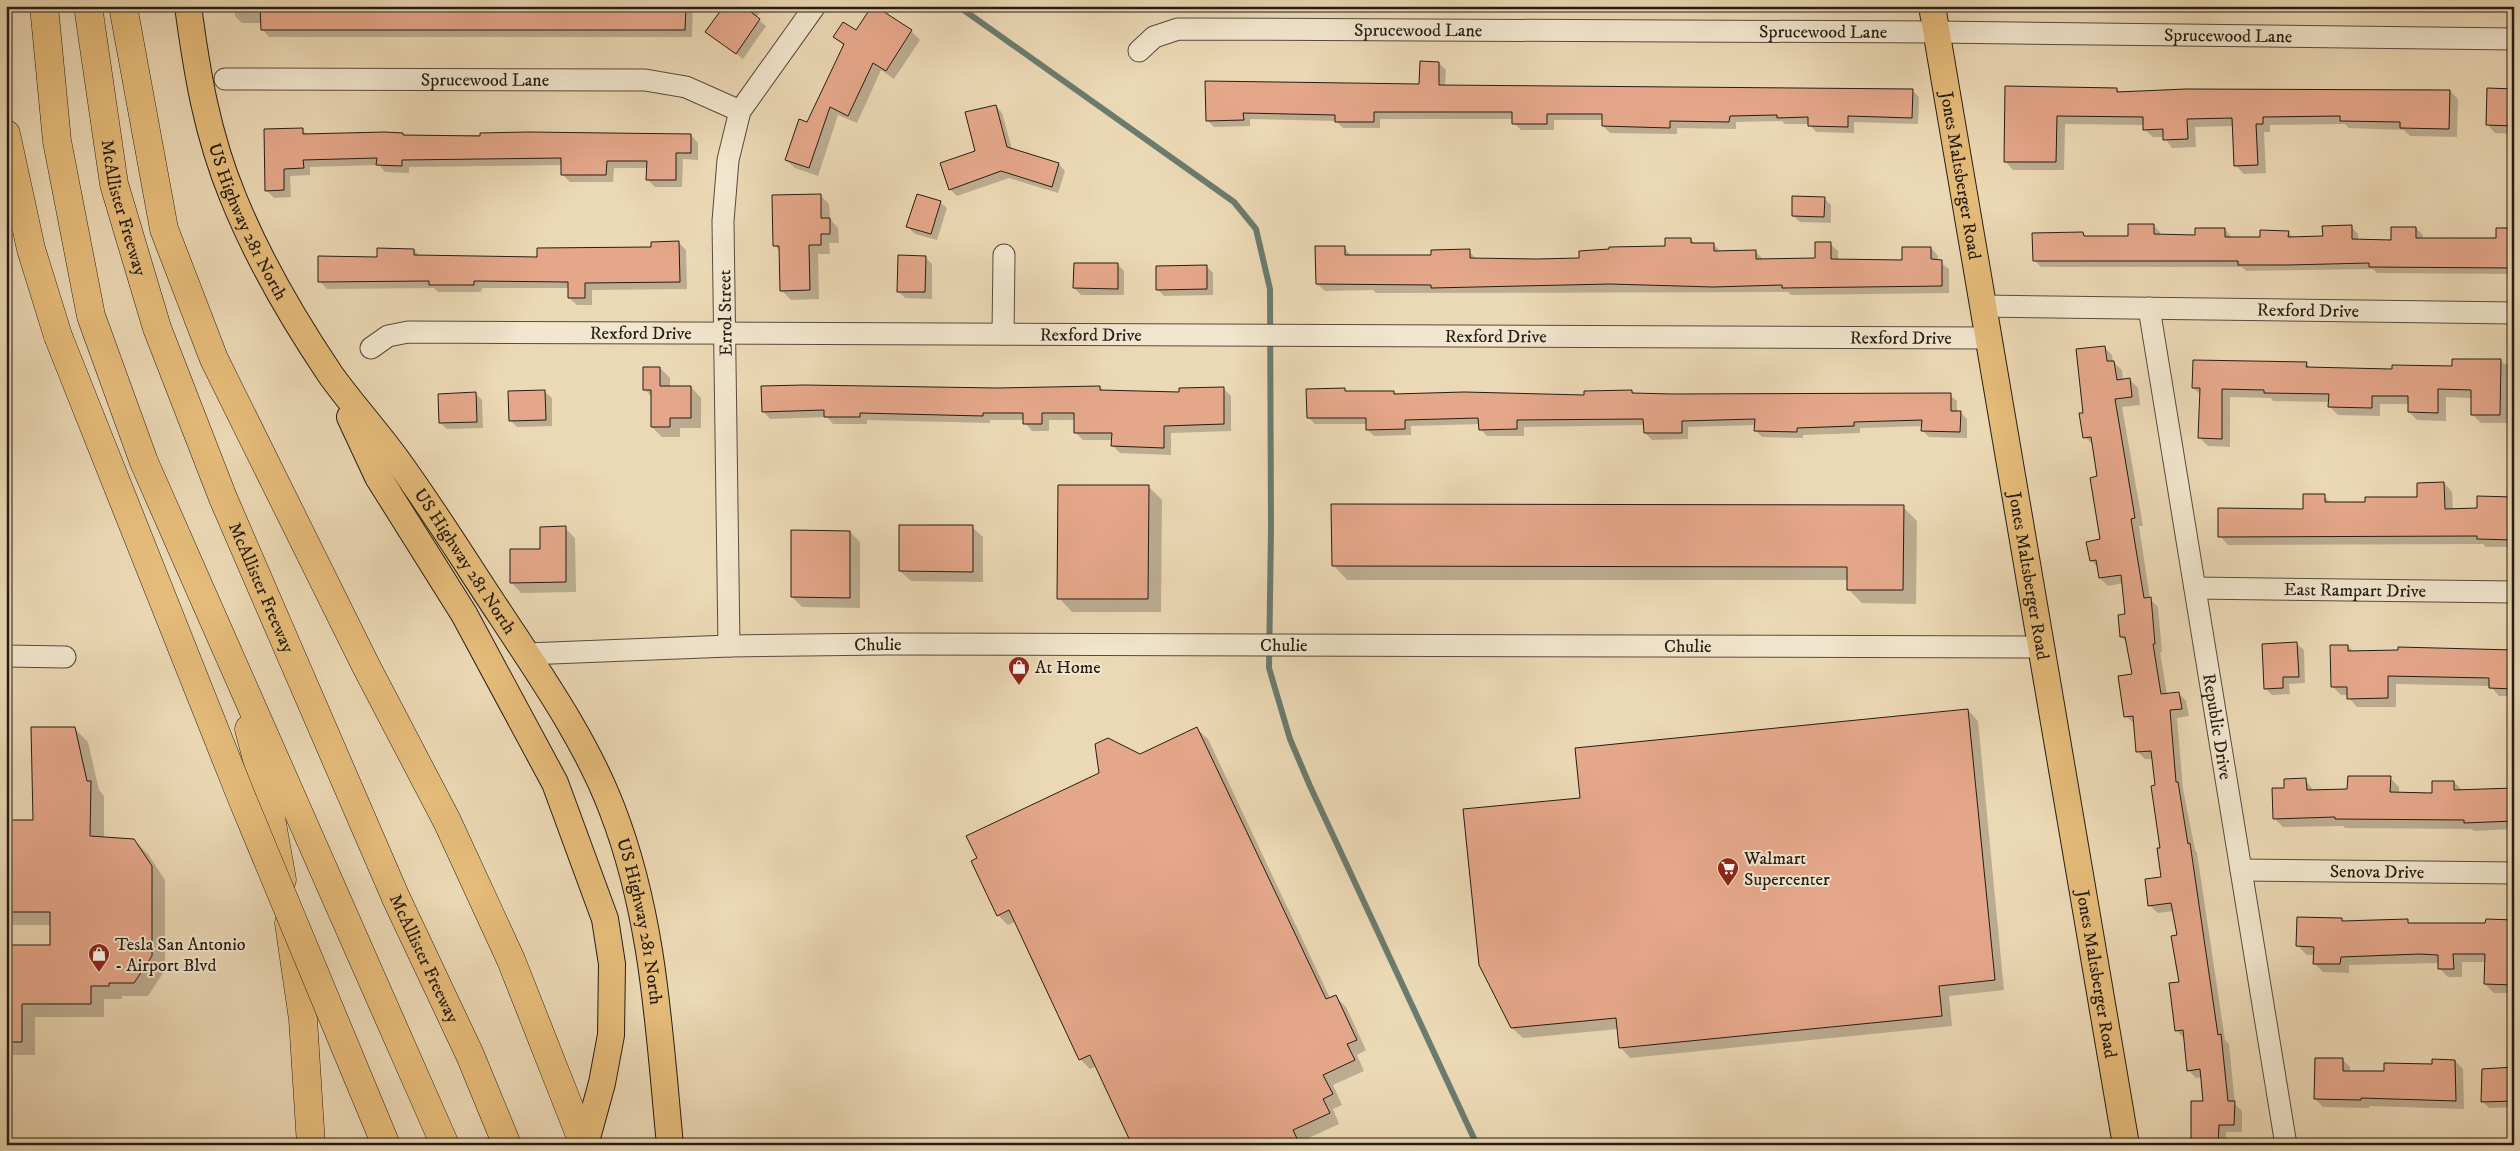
<svg xmlns="http://www.w3.org/2000/svg" width="2520" height="1151" viewBox="0 0 2520 1151" font-family="'IM FELL DW Pica',serif">
<style>
.shadow{fill:#0003}
.lines{fill:none;stroke-linecap:round;stroke-linejoin:round}
.stream{stroke:#6b7b6e;stroke-width:6}
.building{fill:#e5a78a;stroke:#251d14}
.minor-casing{stroke:#564c3c;stroke-width:23}
.major-casing{stroke:#251d14;stroke-width:28}
.highway-casing{stroke:#251d14;stroke-width:29}
.minor{stroke:#f2e6ce;stroke-width:21}
.major{stroke:#e6bc7a;stroke-width:26}
.highway{stroke:#e6bc7a;stroke-width:28}
.highway-bridge-casing{stroke:#251d14;stroke-width:29;stroke-linecap:butt}
.highway-bridge{stroke:#e6bc7a;stroke-width:28}
.labels{text-anchor:middle;stroke-width:4;stroke-linejoin:round;paint-order:stroke}
.street-label{font-size:18px;fill:#251d14;stroke:#f2e6ce}
.poi-label{font-size:18px;fill:#251d14;stroke:#f2e6ce;text-anchor:start}
</style>
<rect width="100%" height="100%" fill="#ebd8b4"/>
<filter id="stains"><feTurbulence type="fractalNoise" baseFrequency=".004" numOctaves="4"/><feColorMatrix values="0 0 0 0 .2 0 0 0 0 .09 0 0 0 0 .02 0 0 0 .5 -.17"/></filter>
<radialGradient id="worn" r=".72"><stop offset=".6" stop-color="#630" stop-opacity="0"/><stop offset="1" stop-color="#630" stop-opacity=".3"/></radialGradient>
<g class="shadow">
<polygon points="235,6 693,6 692,37 269,37 262,29 262,23 242,23 235,16"/>
<polygon points="725,6 764,6 756,18 766,26 743,59 707,32"/>
<polygon points="873,6 911,31 920,40 894,79 881,70 857,123 838,115 818,176 795,168 786,160 808,123 844,46 835,37 857,32"/>
<polygon points="1439,63 1446,70 1445,86 1912,90 1919,97 1918,124 1854,122 1854,133 1816,132 1809,124 1785,124 1782,121 1736,122 1736,129 1677,128 1677,134 1610,133 1603,126 1603,120 1554,120 1554,130 1521,130 1514,123 1514,119 1380,119 1380,128 1343,128 1336,121 1250,119 1250,126 1214,127 1207,120 1206,82 1421,85"/>
<polygon points="2006,87 2117,89 2120,93 2450,91 2458,99 2457,137 2410,136 2404,130 2349,128 2345,124 2270,125 2270,132 2264,132 2266,173 2244,174 2235,165 2233,126 2195,127 2196,147 2172,148 2164,137 2153,137 2144,129 2144,125 2065,124 2064,170 2013,170 2005,161"/>
<polygon points="2514,90 2514,134 2495,133 2487,124"/>
<polygon points="996,106 1002,113 1012,149 1059,164 1065,171 1058,193 1009,178 957,196 950,189 977,152"/>
<polygon points="302,130 308,135 691,135 698,143 698,160 683,159 682,187 655,187 647,179 648,168 614,168 613,182 570,182 562,174 562,165 409,167 409,173 385,172 379,165 310,167 310,175 290,176 291,197 274,198 266,190"/>
<polygon points="820,195 829,204 830,219 838,228 839,243 829,243 830,254 818,254 819,299 791,300 781,290 780,251 774,245"/>
<polygon points="1824,198 1831,205 1831,223 1800,222 1793,216"/>
<polygon points="940,202 947,208 937,240 915,234 908,227"/>
<polygon points="2153,225 2160,232 2160,235 2196,236 2225,229 2232,238 2262,238 2288,232 2294,238 2324,238 2351,227 2358,234 2358,240 2392,241 2416,228 2423,235 2423,239 2498,239 2514,229 2514,274 2377,273 2373,269 2246,271 2242,267 2041,267 2034,260 2083,233 2086,237 2129,237"/>
<polygon points="1691,239 1695,244 1713,244 1721,252 1755,251 1763,259 1817,259 1830,244 1838,251 1838,260 1904,261 1931,248 1938,256 1938,261 1949,269 1949,293 1791,295 1788,292 1376,293 1373,290 1325,291 1317,284 1344,247 1352,257 1432,256 1469,251 1477,260 1580,259 1666,247"/>
<polygon points="678,242 686,250 687,289 592,290 592,305 577,305 569,298 569,288 482,288 481,292 438,292 434,288 327,289 319,281 378,258 414,250 420,256 538,258 652,248"/>
<polygon points="925,257 932,264 932,299 905,298 898,291"/>
<polygon points="1117,264 1124,271 1124,295 1081,295 1074,288"/>
<polygon points="1206,266 1213,273 1213,295 1164,296 1157,289"/>
<polygon points="2104,347 2112,355 2113,362 2122,370 2123,380 2130,380 2138,388 2140,405 2122,407 2143,526 2139,526 2150,599 2158,607 2162,652 2160,652 2167,695 2178,693 2186,701 2189,716 2177,718 2183,789 2195,850 2197,853 2225,1040 2229,1044 2235,1104 2242,1111 2242,1132 2226,1132 2226,1145 2192,1145 2205,1102 2202,1077 2196,1078 2188,1070 2184,1038 2176,1030 2181,983 2178,936 2174,911 2158,913 2150,906 2163,878 2162,849 2153,759 2145,759 2137,751 2135,724 2125,716 2133,675 2128,643 2121,637 2126,615 2123,583 2108,586 2100,578 2098,568 2091,560 2101,540 2099,477 2093,445 2085,437 2085,414"/>
<polygon points="2501,361 2504,364 2514,364 2514,410 2509,410 2508,423 2481,423 2472,414 2472,398 2446,397 2446,421 2417,420 2409,412 2409,404 2380,404 2380,416 2338,415 2330,407 2330,402 2273,401 2271,398 2230,397 2230,447 2208,446 2200,438 2201,395 2193,388 2306,363 2312,369 2394,370 2454,367"/>
<polygon points="660,368 670,378 670,387 691,387 701,398 701,428 680,428 680,437 662,437 652,427 652,397 644,389"/>
<polygon points="1100,387 1104,392 1181,393 1223,388 1231,396 1231,431 1171,433 1171,455 1120,453 1113,446 1113,440 1083,440 1076,433 1075,420 1049,420 1049,431 1032,431 1025,423 1025,420 990,420 990,423 867,420 867,424 833,424 827,417 770,419 763,411 998,389"/>
<polygon points="1631,391 1635,394 1950,395 1957,401 1957,412 1960,412 1967,419 1967,438 1929,437 1923,431 1923,426 1860,428 1860,433 1803,435 1803,438 1762,437 1756,431 1756,425 1688,427 1688,439 1652,440 1645,433 1645,425 1524,427 1524,436 1487,436 1480,429 1480,424 1411,426 1411,435 1374,436 1367,429 1367,424 1315,424 1309,418 1394,392 1397,395 1585,396"/>
<polygon points="545,392 552,398 552,426 517,427 510,420"/>
<polygon points="475,393 482,400 483,428 447,429 440,423"/>
<polygon points="2444,483 2452,492 2453,510 2478,509 2514,498 2514,547 2486,547 2483,544 2228,545 2220,536 2304,510 2324,496 2331,503 2367,503 2419,498"/>
<polygon points="1148,486 1162,500 1161,612 1072,612 1059,598"/>
<polygon points="1903,507 1917,521 1916,604 1862,603 1848,589 1848,580 1347,580 1334,566"/>
<polygon points="972,527 983,537 983,582 911,581 900,571"/>
<polygon points="565,528 575,538 576,592 521,593 511,582"/>
<polygon points="850,532 860,542 860,608 802,607 792,597"/>
<polygon points="2297,644 2304,650 2305,683 2289,684 2290,694 2272,695 2265,688"/>
<polygon points="2348,646 2354,652 2514,652 2514,696 2499,696 2490,686 2396,684 2396,707 2357,707 2349,698 2349,695 2341,695 2332,686"/>
<polygon points="1968,710 1978,721 2004,990 1949,996 1952,1026 1630,1058 1620,1047 1618,1029 1523,1038 1512,1028 1581,799"/>
<polygon points="74,728 88,742 99,790 104,796 104,838 134,840 148,854 165,880 165,970 148,996 122,996 122,999 104,999 104,1017 35,1017 35,1055 6,1055 6,947 51,946 51,925 6,925 6,821 35,821"/>
<polygon points="1197,729 1208,739 1330,998 1335,996 1346,1007 1366,1050 1357,1055 1364,1071 1333,1085 1342,1105 1333,1109 1339,1124 1302,1141 1304,1145 1134,1145 1097,1066 1090,1069 1080,1059 1015,922 1008,925 998,915 1140,756"/>
<polygon points="2390,778 2399,787 2399,794 2433,794 2454,782 2463,791 2514,789 2514,829 2474,831 2472,829 2345,828 2343,826 2283,827 2274,818 2285,789 2305,780 2314,791 2349,791"/>
<polygon points="2341,920 2344,922 2407,920 2411,925 2487,924 2514,921 2514,993 2494,993 2485,984 2486,962 2462,962 2462,977 2448,977 2439,968 2439,963 2349,965 2349,973 2323,972 2314,963 2315,955 2307,955 2298,946"/>
<polygon points="2342,1059 2350,1067 2350,1072 2385,1073 2455,1061 2463,1069 2464,1109 2369,1106 2369,1108 2323,1107 2315,1099"/>
<polygon points="2514,1069 2514,1107 2489,1108 2482,1101"/>
</g>
<g class="lines">
<polyline class="stream" points="958,6 1234,202 1256,229 1270,289 1271,527 1269,668 1290,739 1310,786 1477,1145"/>
</g>
<g class="building">
<polygon points="260,6 686,6 685,30 261,30"/>
<polygon points="724,6 743,6 760,19 736,54 705,32"/>
<polygon points="872,6 875,6 912,30 886,71 873,63 848,116 830,107 809,168 785,160 799,119 807,122 844,44 833,37 843,22 856,30"/>
<polygon points="1420,61 1439,62 1439,85 1913,89 1912,118 1848,116 1848,127 1808,126 1808,117 1777,118 1777,115 1730,116 1729,122 1670,121 1670,128 1602,126 1602,114 1547,114 1547,124 1512,124 1512,112 1374,112 1374,122 1335,122 1335,115 1243,113 1244,120 1206,121 1205,81 1419,84"/>
<polygon points="2005,86 2117,88 2117,92 2186,89 2450,90 2449,129 2400,128 2400,122 2340,121 2340,116 2263,117 2263,124 2256,124 2258,165 2234,166 2232,118 2187,119 2188,139 2163,140 2163,129 2143,130 2143,117 2057,116 2056,162 2004,162"/>
<polygon points="2487,88 2514,89 2514,126 2486,125"/>
<polygon points="996,105 1007,147 1059,163 1052,187 1001,171 949,190 940,163 975,151 965,112"/>
<polygon points="303,128 303,134 385,132 403,133 403,135 480,136 480,133 528,132 691,134 691,153 676,153 676,180 646,180 647,161 607,161 606,175 561,175 561,158 402,160 402,166 376,165 377,158 303,160 304,168 284,169 284,190 265,191 264,129"/>
<polygon points="821,194 821,218 830,218 830,234 821,234 821,245 809,245 810,290 780,291 779,246 773,246 772,195"/>
<polygon points="917,194 941,201 931,234 906,227"/>
<polygon points="1792,196 1825,197 1824,217 1792,216"/>
<polygon points="2128,224 2154,224 2154,234 2195,235 2195,228 2225,228 2225,237 2260,237 2260,230 2289,231 2288,237 2323,236 2322,226 2352,225 2352,239 2391,240 2391,227 2416,227 2416,238 2496,238 2496,228 2514,228 2514,268 2369,267 2369,263 2288,265 2238,265 2238,261 2033,261 2032,233 2083,232 2084,236 2128,236"/>
<polygon points="1665,238 1691,238 1691,243 1714,243 1714,251 1756,250 1756,259 1815,258 1815,242 1831,242 1831,259 1902,260 1902,247 1931,247 1931,259 1942,260 1942,286 1782,288 1782,285 1713,287 1610,284 1431,288 1431,285 1316,284 1315,246 1345,246 1345,255 1431,255 1431,250 1470,249 1470,258 1536,259 1579,258 1579,251 1609,249 1609,247 1665,246"/>
<polygon points="679,241 680,282 585,283 585,298 568,298 568,282 474,281 474,285 429,285 429,281 318,282 318,256 377,257 377,248 414,249 414,255 537,257 537,248 651,247 651,242"/>
<polygon points="898,255 926,256 925,292 897,292"/>
<polygon points="1074,263 1118,263 1118,289 1073,288"/>
<polygon points="1207,265 1207,289 1156,290 1156,266"/>
<polygon points="2105,346 2107,361 2114,361 2117,380 2130,378 2132,397 2115,399 2135,518 2131,519 2144,598 2151,597 2155,644 2153,644 2161,694 2179,692 2182,709 2170,710 2176,782 2178,782 2188,844 2190,843 2218,1035 2221,1034 2228,1101 2235,1101 2234,1125 2219,1125 2218,1145 2191,1145 2191,1101 2203,1101 2200,1069 2187,1071 2183,1030 2175,1031 2169,983 2179,982 2171,936 2177,935 2171,903 2148,906 2145,879 2161,877 2157,848 2160,848 2151,786 2155,785 2151,751 2136,752 2133,716 2124,717 2118,676 2132,674 2125,637 2120,637 2118,615 2125,614 2121,575 2099,578 2096,560 2090,561 2086,542 2100,539 2090,478 2097,476 2091,437 2083,438 2079,413 2083,413 2076,349"/>
<polygon points="2452,359 2501,359 2500,415 2471,415 2471,390 2438,389 2438,413 2408,412 2408,396 2372,396 2372,408 2328,407 2329,394 2264,393 2264,390 2222,389 2222,439 2198,438 2200,388 2192,388 2193,360 2307,362 2306,367 2392,369 2392,365 2452,366"/>
<polygon points="643,367 660,367 660,386 691,386 691,418 670,418 670,427 651,427 651,390 643,390"/>
<polygon points="804,385 998,388 1100,386 1100,390 1179,392 1179,388 1224,387 1224,424 1164,426 1164,448 1111,446 1112,433 1074,433 1074,413 1042,413 1042,424 1023,424 1023,413 983,413 983,416 860,413 860,417 824,417 824,410 762,412 761,386"/>
<polygon points="1345,388 1345,391 1394,391 1394,394 1464,392 1584,395 1584,391 1632,390 1632,393 1672,394 1951,393 1951,411 1961,411 1960,432 1921,431 1922,420 1854,422 1854,426 1797,428 1797,432 1754,431 1755,419 1682,421 1682,433 1644,433 1643,419 1517,420 1517,429 1479,430 1478,418 1405,420 1405,429 1366,430 1366,418 1307,418 1306,389"/>
<polygon points="545,390 546,420 509,421 508,391"/>
<polygon points="476,392 477,422 439,423 438,394"/>
<polygon points="2444,482 2445,509 2477,508 2477,496 2514,497 2514,540 2477,539 2477,536 2218,537 2218,508 2303,509 2303,494 2325,494 2325,502 2365,502 2365,497 2417,497 2417,483"/>
<polygon points="1058,485 1149,485 1148,599 1057,599"/>
<polygon points="1331,504 1904,505 1903,590 1847,590 1847,567 1332,566"/>
<polygon points="899,525 973,525 973,572 899,571"/>
<polygon points="566,526 566,582 510,583 510,549 540,549 540,527"/>
<polygon points="791,530 850,531 850,598 791,597"/>
<polygon points="2297,642 2299,677 2283,677 2283,688 2264,689 2262,644"/>
<polygon points="2330,645 2348,645 2348,651 2398,650 2398,647 2514,650 2514,689 2489,688 2489,678 2388,676 2388,698 2347,699 2347,687 2331,687"/>
<polygon points="1968,709 1995,980 1939,986 1942,1016 1619,1048 1616,1018 1511,1028 1479,965 1463,809 1580,798 1575,748"/>
<polygon points="31,727 75,727 87,781 91,781 90,836 134,839 152,866 152,956 134,983 109,983 109,986 91,986 91,1004 22,1004 22,1042 6,1042 6,945 50,945 50,912 6,912 6,820 33,820"/>
<polygon points="1197,727 1326,999 1336,995 1357,1040 1347,1044 1355,1060 1323,1075 1333,1094 1323,1099 1330,1113 1293,1130 1300,1145 1132,1145 1090,1055 1079,1060 1009,910 997,916 971,861 977,858 966,836 1099,773 1095,744 1108,738 1140,754"/>
<polygon points="2348,776 2391,776 2390,792 2432,793 2432,781 2454,781 2454,790 2514,788 2514,821 2464,823 2464,820 2335,819 2335,817 2273,819 2272,788 2284,788 2284,779 2306,778 2307,790 2347,789"/>
<polygon points="2297,917 2342,918 2342,921 2408,919 2408,923 2485,923 2486,919 2514,920 2514,985 2484,984 2485,954 2453,954 2454,969 2438,969 2438,955 2419,954 2341,957 2340,964 2313,964 2314,947 2296,946"/>
<polygon points="2315,1058 2343,1058 2343,1071 2384,1071 2384,1063 2432,1064 2432,1059 2455,1060 2456,1101 2361,1098 2361,1100 2314,1099"/>
<polygon points="2514,1067 2514,1101 2481,1102 2482,1069"/>
</g>
<g class="lines">
<g class="minor-casing">
<g id="minor">
<path id="s1" d="M 1139,51 L 1154,37 L 1178,29 L 1936,32 L 2514,39"/>
<path id="s2" d="M 225,79 L 645,80 L 686,87 L 740,111"/>
<path id="s3" d="M 1982,306 L 2514,313"/>
<path id="s4" d="M 2149,308 L 2286,1145"/>
<polyline points="1003,334 1004,255"/>
<path id="s5" d="M 371,348 L 388,336 L 408,332 L 1989,338"/>
<path id="s6" d="M 2195,588 L 2514,592"/>
<polyline points="729,646 723,221 728,160 740,111 815,6"/>
<path id="s7" d="M 526,654 L 729,646 L 887,644 L 2041,647"/>
<polyline points="6,656 65,657"/>
<path id="s8" d="M 2241,870 L 2514,873"/>
</g>
</g>
<g class="major-casing">
<g id="major">
<path id="s9" d="M 188,6 C 197,73 207,134 233,197 C 258,259 293,319 330,374 C 352,405 378,433 400,464 C 436,514 468,566 502,617 C 542,678 586,741 612,809 C 654,917 659,1031 670,1145"/>
<path id="s10" d="M 1932,6 L 2126,1145"/>
<polyline points="350,417 378,477 464,614 555,783 605,919 612,964 611,1035 602,1083 585,1145"/>
</g>
</g>
<g class="highway-casing">
<g id="highway">
<polyline points="44,6 57,141 91,316 144,462 445,1145"/>
<path id="s11" d="M 88,6 L 114,184 L 157,328 L 223,498 L 396,898 L 470,1055 L 507,1145"/>
<polyline points="123,6 164,229 214,359 366,666 447,821 511,960 584,1145"/>
<polyline points="6,134 31,249 58,336"/>
<polyline points="249,729 268,801 282,880"/>
<polyline points="289,923 303,1019 311,1145"/>
</g>
</g>
<use href="#minor" class="minor"/>
<use href="#major" class="major"/>
<use href="#highway" class="highway"/>
<g class="highway-bridge-casing">
<polyline id="highway-bridge" points="58,336 241,796 386,1145"/>
</g>
<use href="#highway-bridge" class="highway-bridge"/>
</g>
<defs>
<g id="shop-pin" transform="scale(1.125)"><path d="M0 17L-7.5 6A9.5 9.5 0 1 1 7.5 6Z" fill="#8f2418" stroke="#f2e6ce"/><path d="M-5-2.5h2.3a2.7 3.5 0 0 1 5.4 0H5L5.5 6h-11ZM-1.5-2.5h3a1.5 2.3 0 0 0-3 0Z" fill="#fff"/></g>
<g id="supermarket-pin" transform="scale(1.125)"><path d="M0 17L-7.5 6A9.5 9.5 0 1 1 7.5 6Z" fill="#8f2418" stroke="#f2e6ce"/><path d="M-6-5.5h2.5l.6 2H6L4.5 2H-2.5L-4.4-4H-6ZM-1.5 3.2a1.3 1.3 0 1 0 .1 0ZM3 3.2a1.3 1.3 0 1 0 .1 0Z" fill="#fff"/></g>
</defs>
<g fill-rule="evenodd">
<use href="#shop-pin" x="1019" y="667"/>
<use href="#supermarket-pin" x="1728" y="868"/>
<use href="#shop-pin" x="99" y="954"/>
</g>
<g class="labels">
<g class="street-label">
<text dy="6" stroke="none"><textPath href="#s1" startOffset="286">Sprucewood Lane</textPath></text>
<text dy="6" stroke="none"><textPath href="#s1" startOffset="691">Sprucewood Lane</textPath></text>
<text dy="6" stroke="none"><textPath href="#s1" startOffset="1096">Sprucewood Lane</textPath></text>
<text dy="6" stroke="none"><textPath href="#s2" startOffset="260">Sprucewood Lane</textPath></text>
<text dy="6" stroke="none"><textPath href="#s10" startOffset="172">Jones Maltsberger Road</textPath></text>
<text dy="6" stroke="none"><textPath href="#s11" startOffset="205">McAllister Freeway</textPath></text>
<text dy="6" stroke="none"><textPath href="#s9" startOffset="225">US Highway 281 North</textPath></text>
<text dy="6" stroke="none"><textPath href="#s3" startOffset="326">Rexford Drive</textPath></text>
<text transform="translate(725 313) rotate(-91)" y="6">Errol Street</text>
<text dy="6" stroke="none"><textPath href="#s5" startOffset="274">Rexford Drive</textPath></text>
<text dy="6" stroke="none"><textPath href="#s5" startOffset="724">Rexford Drive</textPath></text>
<text dy="6" stroke="none"><textPath href="#s5" startOffset="1129">Rexford Drive</textPath></text>
<text dy="6" stroke="none"><textPath href="#s5" startOffset="1534">Rexford Drive</textPath></text>
<text dy="6" stroke="none"><textPath href="#s9" startOffset="630">US Highway 281 North</textPath></text>
<text dy="6" stroke="none"><textPath href="#s10" startOffset="578">Jones Maltsberger Road</textPath></text>
<text dy="6" stroke="none"><textPath href="#s11" startOffset="610">McAllister Freeway</textPath></text>
<text dy="6" stroke="none"><textPath href="#s6" startOffset="160">East Rampart Drive</textPath></text>
<text dy="6" stroke="none"><textPath href="#s7" startOffset="352">Chulie</textPath></text>
<text dy="6" stroke="none"><textPath href="#s7" startOffset="758">Chulie</textPath></text>
<text dy="6" stroke="none"><textPath href="#s7" startOffset="1162">Chulie</textPath></text>
<text dy="6" stroke="none"><textPath href="#s4" startOffset="424">Republic Drive</textPath></text>
<text dy="6" stroke="none"><textPath href="#s8" startOffset="136">Senova Drive</textPath></text>
<text dy="6" stroke="none"><textPath href="#s9" startOffset="1035">US Highway 281 North</textPath></text>
<text dy="6" stroke="none"><textPath href="#s11" startOffset="1015">McAllister Freeway</textPath></text>
<text dy="6" stroke="none"><textPath href="#s10" startOffset="982">Jones Maltsberger Road</textPath></text>
</g>
<g class="poi-label">
<text x="1035" y="673">At Home</text>
<text x="1744" y="864">Walmart<tspan x="1744" dy="21">Supercenter</tspan></text>
<text x="115" y="950">Tesla San Antonio<tspan x="115" dy="21">- Airport Blvd</tspan></text>
</g>
</g>
<rect width="2520" height="1151" fill="none" stroke="#ebd8b4" stroke-width="25"/>
<rect x="8" y="8" width="2505" height="1136" fill="none" stroke="#251d14" stroke-width="2.5"/>
<rect x="12" y="12" width="2495" height="1126" fill="none" stroke="#251d14"/>
<rect width="100%" height="100%" filter="url(#stains)"/>
<rect width="100%" height="100%" fill="url(#worn)"/>
</svg>
